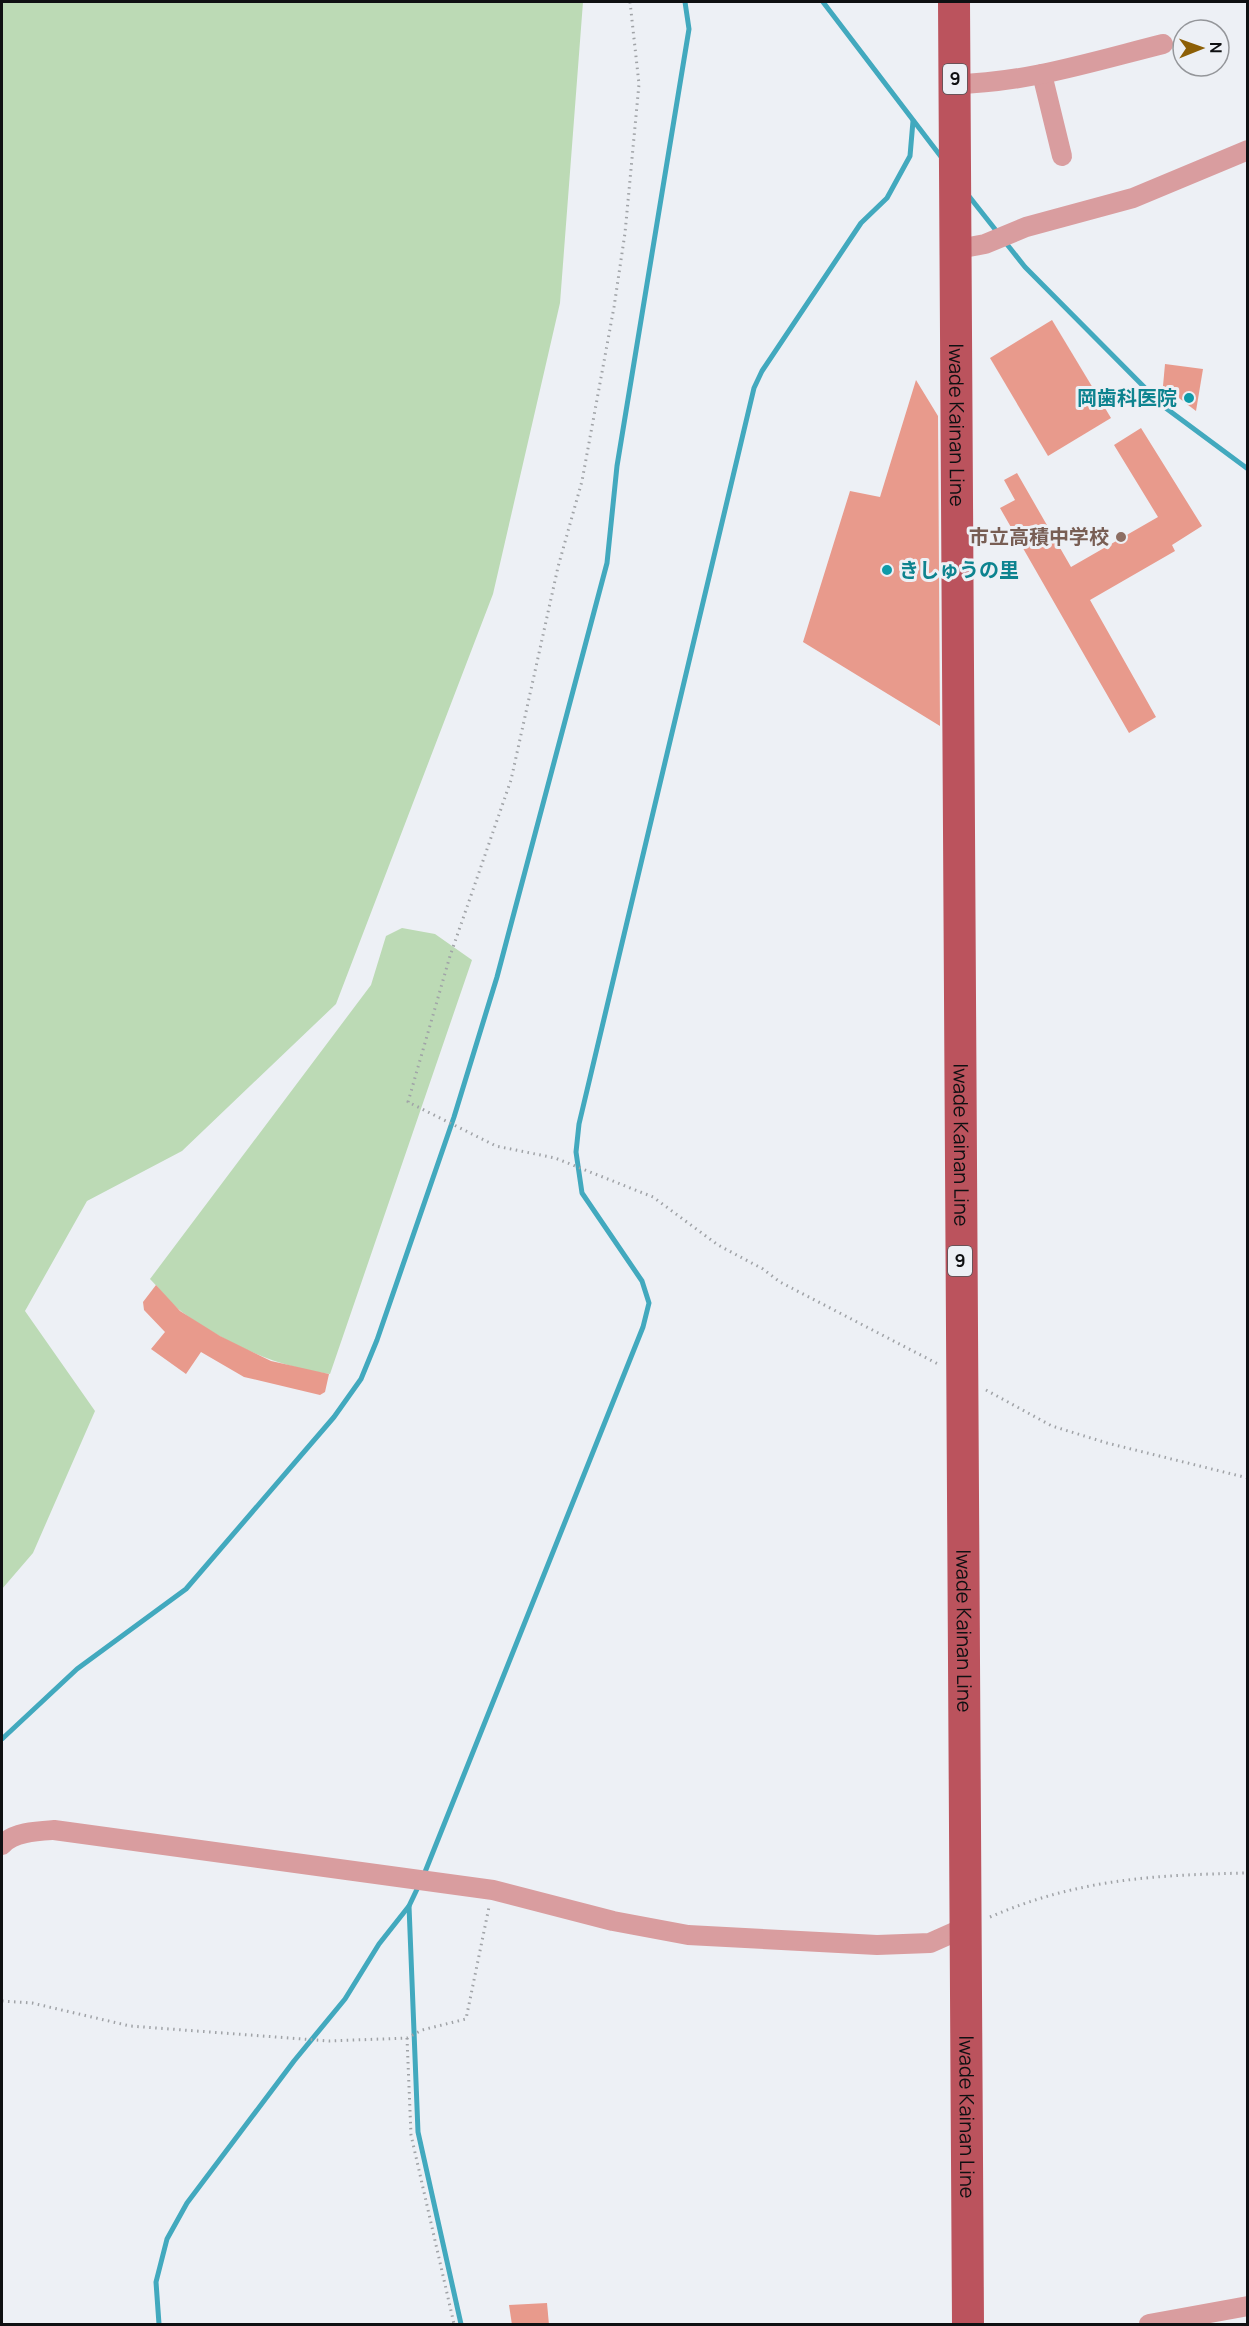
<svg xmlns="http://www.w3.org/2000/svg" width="1249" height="2326" viewBox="0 0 1249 2326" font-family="Manrope,'Noto Sans JP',sans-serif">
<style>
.green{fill:#bcdab5}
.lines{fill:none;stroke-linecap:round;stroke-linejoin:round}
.stream{stroke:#42a9be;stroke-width:5}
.building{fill:#e89a8c}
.path{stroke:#a0a3a7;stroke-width:3;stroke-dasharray:1.5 4.5;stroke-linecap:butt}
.minor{stroke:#d99d9f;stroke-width:20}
.primary{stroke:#bb535d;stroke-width:32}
.culture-dot{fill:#0f9aa8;stroke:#edf0f5;stroke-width:2}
.education-dot{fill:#8d6e63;stroke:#edf0f5;stroke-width:2}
.labels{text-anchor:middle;stroke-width:6;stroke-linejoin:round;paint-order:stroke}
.shield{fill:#edf0f5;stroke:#525356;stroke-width:1.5}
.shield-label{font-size:18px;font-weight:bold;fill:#0f1012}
.culture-label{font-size:20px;font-weight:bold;fill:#0d838f;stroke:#edf0f5;text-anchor:end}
.street-label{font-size:20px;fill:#0f1012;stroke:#edf0f5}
.education-label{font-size:20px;font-weight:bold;fill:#785e54;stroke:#edf0f5;text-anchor:end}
</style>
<rect width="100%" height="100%" fill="#edf0f5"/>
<g class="green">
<polygon points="2,2 583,2 560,303 493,594 336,1004 182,1151 87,1201 25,1311 95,1411 33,1553 2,1589"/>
<path d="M 402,928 L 435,934 L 472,960 L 330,1374 C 277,1367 226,1344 182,1312 C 170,1303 160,1289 150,1279 L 371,985 L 386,936 Z"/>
</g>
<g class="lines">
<g class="stream">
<polyline points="823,2 942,158"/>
<polyline points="968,195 1025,267 1163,406 1248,469"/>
<polyline points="2,1739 77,1669 186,1589 334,1417 361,1379 377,1340 454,1117 497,977 607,563 617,466 689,29 685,2"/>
<polyline points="423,1877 643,1327 649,1303 642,1281 582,1193 576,1152 579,1124 754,388 762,371 861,223 887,198 910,156 913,121"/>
<polyline points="409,1906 418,2132 461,2324"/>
<polyline points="159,2324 156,2282 167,2239 187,2203 294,2061 345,1999 379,1944 409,1906 419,1885"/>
</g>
</g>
<g class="building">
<polygon points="1052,320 1111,418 1048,456 990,358"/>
<polygon points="1165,364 1203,369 1196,411 1163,386"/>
<polygon points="916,380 938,416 940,726 803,642 850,491 880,497"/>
<polygon points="1141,428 1202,526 1172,545 1175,551 1090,600 1156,717 1129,733 1000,508 1015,500 1004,480 1017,473 1071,567 1158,517 1114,445"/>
<polygon points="156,1285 180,1311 220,1336 271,1361 329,1374 325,1392 320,1395 244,1377 201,1352 186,1374 151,1349 165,1332 144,1310 143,1302"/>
<polygon points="547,2303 549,2325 512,2325 509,2305"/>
</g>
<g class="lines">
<g class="path">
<polyline points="630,2 639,84 625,233 614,307 582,481 558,567 511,780 450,956 408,1102 496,1146 555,1158 653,1197 718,1245 763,1269 780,1282 938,1364"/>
<polyline points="986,1390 1052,1426 1107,1443 1248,1478"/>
<path d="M 990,1917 C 1078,1879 1153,1875 1248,1873"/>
<polyline points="2,2001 32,2003 130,2026 329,2041 407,2038 422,2030 466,2019 489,1907"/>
<polyline points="407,2038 411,2135 454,2324"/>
</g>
<g class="minor">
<polyline points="1042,74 1062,156"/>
<path d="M 956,84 C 1026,83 1095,61 1163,44"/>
<polyline points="958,249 985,244 1026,227 1133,198 1248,150"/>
<path d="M 2,1845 C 13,1832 38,1831 54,1830 L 493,1890 L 613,1921 L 688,1935 L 877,1945 L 930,1943 L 966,1927"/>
<polyline points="1149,2324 1248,2306"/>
</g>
<path class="primary" id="s1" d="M 954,2 L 968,2324"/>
</g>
<g class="culture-dot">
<circle cx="1189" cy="398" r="6"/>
<circle cx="887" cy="570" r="6"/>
</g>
<circle class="education-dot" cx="1121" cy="537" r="6"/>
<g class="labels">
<g class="shield">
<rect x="943" y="64" width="24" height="30" rx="4.5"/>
<rect x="948" y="1246" width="24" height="30" rx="4.5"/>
</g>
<g class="shield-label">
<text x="955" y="85">9</text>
<text x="960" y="1267">9</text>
</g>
<g class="culture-label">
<text x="1177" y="405">岡歯科医院</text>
<text x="899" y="577" text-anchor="start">きしゅうの里</text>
</g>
<g class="street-label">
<text dy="7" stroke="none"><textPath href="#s1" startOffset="423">Iwade Kainan Line</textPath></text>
<text dy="7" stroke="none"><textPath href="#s1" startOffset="1143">Iwade Kainan Line</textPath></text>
<text dy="7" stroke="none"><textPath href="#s1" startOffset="1629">Iwade Kainan Line</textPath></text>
<text dy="7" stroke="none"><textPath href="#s1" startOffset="2115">Iwade Kainan Line</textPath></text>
</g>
<g class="education-label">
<text x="1109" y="544">市立高積中学校</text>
</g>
</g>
<rect width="1249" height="2326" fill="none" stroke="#0f1012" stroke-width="6"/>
<g transform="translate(1201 48) rotate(89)"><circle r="28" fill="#edf0f5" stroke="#94969a" stroke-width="1.5"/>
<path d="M0-4.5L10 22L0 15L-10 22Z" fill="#8d5f06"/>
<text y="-9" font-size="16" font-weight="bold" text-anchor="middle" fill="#0f1012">N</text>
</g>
</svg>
